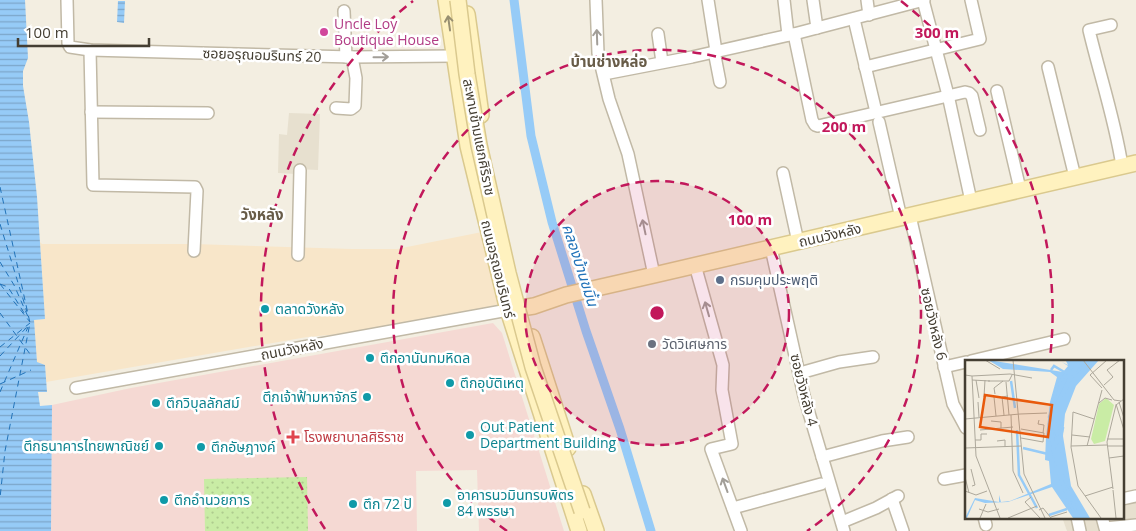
<svg xmlns="http://www.w3.org/2000/svg" width="1136" height="531" viewBox="0 0 1136 531" font-family="'Open Sans','Noto Sans Thai',sans-serif">
<style>
.residential{fill:#e7e0cf}
.commercial{fill:#f8e6c9}
.medical{fill:#f5d9d3}
.green{fill:url(#green-dots)}
.water{fill:url(#water-rules)}
.lines{fill:none;stroke-linecap:round;stroke-linejoin:round}
.canal{stroke:#96cbf7;stroke-width:9}
.ferry{stroke:#2273b9;stroke-width:1;stroke-dasharray:6 5;stroke-linecap:butt}
.street-casing{stroke:#c1b9a6;stroke-width:14}
.secondary-casing{stroke:#dac98e;stroke-width:18}
.street{stroke:#fff;stroke-width:11}
.secondary{stroke:#fff2bf;stroke-width:15}
.secondary-bridge-casing{stroke:#dac98e;stroke-width:18;stroke-linecap:butt}
.secondary-bridge{stroke:#fff2bf;stroke-width:15}
.oneway{stroke:#988f71}
.oneway2{stroke:#a29e98}
.ring{fill:none;stroke:#c2185b;stroke-width:2.5;stroke-dasharray:9 6}
.hotel-dot{fill:#d1479c;stroke:#fff;stroke-width:2}
.service-dot{fill:#5c6f8a;stroke:#fff;stroke-width:2}
.culture-dot{fill:#0f9aa8;stroke:#fff;stroke-width:2}
.worship-dot{fill:#6b7280;stroke:#fff;stroke-width:2}
.health-dot{fill:#e0444e;stroke:#fff;stroke-width:2}
.labels{text-anchor:middle;stroke-width:5;stroke-linejoin:round;paint-order:stroke}
.hotel-label{font-size:14px;fill:#b23c85;stroke:#fff;text-anchor:start}
.street-label{font-size:14px;fill:#443e32;stroke:#fff}
.service-label{font-size:14px;fill:#4e5e75;stroke:#fff;text-anchor:start}
.culture-label{font-size:14px;fill:#0d838f;stroke:#fff;text-anchor:start}
.worship-label{font-size:14px;fill:#5b616d;stroke:#fff;text-anchor:start}
.health-label{font-size:14px;fill:#be3a42;stroke:#fff;text-anchor:start}
.neighbourhood-label{font-size:15px;font-weight:bold;fill:#685c48;stroke:#fff}
.water-label{font-size:15px;font-style:italic;fill:#2273b9;stroke:#fff}
.inset-river{fill:none;stroke:#96cbf7;stroke-width:2.5}
.inset-road{fill:none;stroke:#ada89b;stroke-width:1}
.view{fill:#e8590c;fill-opacity:0.15;stroke:#e8590c;stroke-width:2.5}
.inset-edge{fill:none;stroke:#443e32;stroke-width:2.5}
.centre{fill:#c2185b;stroke:#fff;stroke-width:2.5}
.ring-label{font-size:15px;text-anchor:middle;font-weight:bold;fill:#c2185b;stroke:#fff;stroke-width:5;stroke-linejoin:round;paint-order:stroke}
</style>
<defs>
<pattern id="green-dots" width="8" height="8" patternUnits="userSpaceOnUse" patternTransform="scale(1.25)"><rect width="8" height="8" fill="#c9eca5"/><path d="M2 2h.1M6 6h.1" fill="none" stroke="#aecb8e" stroke-width="1.8" stroke-linecap="round"/></pattern>
<pattern id="water-rules" width="6" height="5" patternUnits="userSpaceOnUse" patternTransform="scale(1.25)"><rect width="6" height="5" fill="#96cbf7"/><path d="M0 2.5h6" fill="none" stroke="#7ca6c9"/></pattern>
</defs>
<rect width="100%" height="100%" fill="#f3eee1"/>
<g class="residential">
<polygon points="289,113 320,114 318,170 297,169 296,174 278,173 279,134 287,135"/>
<polygon points="1136,492 1136,531 1067,531 1062,517 1122,517 1122,495"/>
</g>
<polygon class="commercial" points="482,232 501,306 363,332 307,337 46,382 45,365 37,363 34,320 45,319 40,242 42,244 194,244 352,249 397,249"/>
<polygon class="medical" points="493,323 502,333 564,531 479,531 477,470 416,471 417,531 51,531 52,405 131,388"/>
<polygon class="green" points="307,477 308,531 205,531 204,479"/>
<g class="water">
<polygon points="0,0 25,0 28,58 23,71 23,86 29,122 37,197 45,319 34,320 37,362 45,365 47,392 38,392 40,406 52,405 51,531 0,531"/>
<polygon points="118,1 125,1 124,23 117,22"/>
</g>
<g class="lines">
<polyline class="canal" points="514,0 531,136 552,222 586,331 620,429 651,531"/>
<g class="ferry">
<polyline points="0,187 30,323 5,451 0,498"/>
<polyline points="0,224 27,312"/>
<polyline points="0,262 14,285 29,319"/>
<polyline points="0,284 30,322"/>
<polyline points="0,284 8,287 26,316"/>
<polyline points="0,313 30,354"/>
<polyline points="0,347 30,323"/>
<polyline points="0,356 27,327"/>
<polyline points="0,384 31,370"/>
<polyline points="0,392 28,327"/>
</g>
<g class="street-casing">
<g id="street">
<polyline points="67,0 68,43 70,47 90,50 352,57 453,56"/>
<polyline points="596,0 598,53 609,99 628,154 654,275"/>
<polyline points="708,0 716,51"/>
<polyline points="784,0 788,35"/>
<polyline points="813,0 817,28"/>
<polyline points="867,0 869,15"/>
<polyline points="923,0 948,95 971,201"/>
<polyline points="344,11 346,57"/>
<polyline points="854,19 876,112"/>
<path d="M 1111,25 L 1089,30 C 1100,76 1115,120 1122,166"/>
<polyline points="658,34 662,62"/>
<polyline points="794,34 812,120 815,125 818,126 965,92 969,93 972,96 980,130"/>
<polyline points="90,50 93,185 195,187 197,191 194,251"/>
<polyline points="714,51 720,82"/>
<polyline points="865,67 980,39 971,0"/>
<polyline points="1048,67 1075,177"/>
<polyline points="604,74 692,57 794,34 924,0"/>
<polyline points="997,91 1020,189"/>
<polyline points="336,108 351,109 355,106 356,78 352,57"/>
<polyline points="91,112 208,113"/>
<polyline points="879,122 901,218"/>
<polyline points="783,173 798,242"/>
<polyline points="910,216 953,404 966,428"/>
<polyline points="771,248 804,396 844,531"/>
<polyline points="298,255 300,170"/>
<polyline points="695,265 723,365 722,390 732,444 711,449 741,531"/>
<polyline points="971,361 1064,339"/>
<polyline points="944,367 966,362"/>
<polyline points="800,373 839,362 873,357"/>
<polyline points="76,388 508,310"/>
<polyline points="822,457 882,441 908,437"/>
<polyline points="944,479 966,475"/>
<polyline points="892,499 903,531"/>
<polyline points="1122,499 1136,496"/>
<polyline points="733,508 821,484"/>
<polyline points="984,517 986,525"/>
<polyline points="1077,517 1080,531"/>
<polyline points="1102,517 1105,528 1136,525"/>
<polyline points="842,522 876,508 898,496"/>
</g>
</g>
<g class="secondary-casing">
<g id="secondary">
<polyline points="446,0 468,146 508,310 579,531"/>
<polyline points="467,14 481,115"/>
<polyline points="508,310 534,306 566,295 654,275 1136,163"/>
<polyline points="532,337 568,448"/>
<polyline points="583,494 596,531"/>
</g>
</g>
<use href="#street" class="street"/>
<use href="#secondary" class="secondary"/>
<g class="secondary-bridge-casing">
<polyline id="secondary-bridge" points="458,0 467,74 479,145 508,273 533,367 582,511"/>
</g>
<use href="#secondary-bridge" class="secondary-bridge"/>
</g>
<defs><path id="oneway-shaft" d="M-6 0H5M1.5-3L5.5 0L1.5 3" fill="none" stroke-width="1.6" stroke-linecap="round" stroke-linejoin="round" transform="scale(1.25)"/></defs>
<use class="oneway" href="#oneway-shaft" transform="translate(449 23) rotate(-98)"/>
<g class="oneway2">
<use href="#oneway-shaft" transform="translate(597 37) rotate(-92)"/>
<use href="#oneway-shaft" transform="translate(381 57) rotate(-1)"/>
<use href="#oneway-shaft" transform="translate(644 227) rotate(-102)"/>
<use href="#oneway-shaft" transform="translate(707 309) rotate(-106)"/>
<use href="#oneway-shaft" transform="translate(725 485) rotate(-110)"/>
</g>
<circle cx="657" cy="313" r="132" fill="#c2185b" fill-opacity=".12"/>
<g class="ring">
<circle cx="657" cy="313" r="132"/>
<path d="M507 531A264 264 0 1 1 807 531"/>
<path d="M325 529A396 396 0 0 1 413 1M901 1A396 396 0 0 1 1050 358"/>
</g>
<circle class="hotel-dot" cx="324" cy="32" r="5"/>
<circle class="service-dot" cx="720" cy="280" r="5"/>
<g class="culture-dot">
<circle cx="265" cy="309" r="5"/>
<circle cx="370" cy="358" r="5"/>
<circle cx="450" cy="383" r="5"/>
<circle cx="367" cy="397" r="5"/>
<circle cx="156" cy="403" r="5"/>
<circle cx="470" cy="435" r="5"/>
<circle cx="159" cy="446" r="5"/>
<circle cx="201" cy="447" r="5"/>
<circle cx="164" cy="500" r="5"/>
<circle cx="447" cy="503" r="5"/>
<circle cx="353" cy="504" r="5"/>
</g>
<circle class="worship-dot" cx="652" cy="344" r="5"/>
<path class="health-dot" d="M290.5 429.5h5v5h5v5h-5v5h-5v-5h-5v-5h5z"/>
<g class="labels">
<g class="hotel-label">
<text x="334" y="29">Uncle Loy<tspan x="334" dy="16">Boutique House</tspan></text>
</g>
<g class="street-label">
<text transform="translate(262 55) rotate(2)" y="5">ซอยอรุณอมรินทร์ 20</text>
<text transform="translate(479 137) rotate(79)" y="5">สะพานข้ามแยกศิริราช</text>
<text transform="translate(830 235) rotate(-13)" y="5">ถนนวังหลัง</text>
<text transform="translate(498 269) rotate(76)" y="5">ถนนอรุณอมรินทร์</text>
<text transform="translate(934 324) rotate(77)" y="5">ซอยวังหลัง 6</text>
<text transform="translate(292 349) rotate(-11)" y="5">ถนนวังหลัง</text>
<text transform="translate(804 390) rotate(76)" y="5">ซอยวังหลัง 4</text>
</g>
<g class="service-label">
<text x="730" y="285">กรมคุมประพฤติ</text>
</g>
<g class="culture-label">
<text x="275" y="314">ตลาดวังหลัง</text>
<text x="380" y="363">ตึกอานันทมหิดล</text>
<text x="460" y="388">ตึกอุบัติเหตุ</text>
<text x="357" y="402" text-anchor="end">ตึกเจ้าฟ้ามหาจักรี</text>
<text x="166" y="408">ตึกวิบุลลักสม์</text>
<text x="480" y="432">Out Patient<tspan x="480" dy="16">Department Building</tspan></text>
<text x="149" y="451" text-anchor="end">ตึกธนาคารไทยพาณิชย์</text>
<text x="211" y="452">ตึกอัษฎางค์</text>
<text x="457" y="500">อาคารนวมินทรบพิตร<tspan x="457" dy="16">84 พรรษา</tspan></text>
<text x="174" y="505">ตึกอำนวยการ</text>
<text x="363" y="509">ตึก 72 ปั</text>
</g>
<g class="worship-label">
<text x="662" y="349">วัดวิเศษการ</text>
</g>
<g class="health-label">
<text x="304" y="442">โรงพยาบาลศิริราช</text>
</g>
<g class="neighbourhood-label">
<text x="609" y="67">บ้านช่างหล่อ</text>
<text x="262" y="220">วังหลัง</text>
</g>
<g class="water-label">
<text transform="translate(580 265) rotate(72)" y="5">คลองบ้านขมิ้น</text>
</g>
</g>
<g transform="translate(965 360)">
<rect width="159" height="159" fill="#f3eee1"/>
<path d="M 141,38 L 149,45 L 140,81 L 129,84 L 126,79 L 134,44 Z" fill="#c9eca5"/>
<path d="M 23,0 L 98,12 L 103,6 L 97,2 L 103,5 L 101,1 L 134,0 L 111,26 L 100,54 L 98,76 L 106,126 L 125,158 L 108,158 L 87,127 L 43,142 L 20,143 L 10,140 L 2,158 L 0,158 L 10,138 L 34,142 L 34,135 L 36,142 L 45,141 L 86,124 L 84,101 L 80,100 L 81,77 L 85,42 L 92,17 L 85,12 L 38,9 Z" fill="#96cbf7"/>
<path class="inset-river" d="M 119,5 L 105,20 L 84,57 L 96,85 L 94,96 L 98,116 L 120,158M 86,10 L 89,6 L 101,13M 108,16 L 115,0M 46,21 L 50,48M 92,42 L 113,0M 85,55 L 92,26 L 111,0M 84,57 L 103,26M 85,60 L 93,77M 86,60 L 98,68 L 92,93 L 98,120M 88,62 L 97,79M 84,63 L 89,97M 52,70 L 54,115 L 72,148M 87,71 L 90,94M 96,85 L 92,90 L 90,105 L 111,158M 58,88 L 83,94M 91,98 L 100,131 L 109,142M 111,144 L 117,158M 84,155 L 102,149"/>
<path class="inset-road" d="M 20,0 L 35,9M 48,0 L 59,114 L 80,158M 118,0 L 149,40 L 156,41M 0,15 L 7,16 L 11,96 L 35,158M 7,16 L 45,14 L 67,18M 7,20 L 25,21M 11,20 L 14,38M 20,20 L 19,37 L 23,35M 23,21 L 44,21 L 47,15M 41,22 L 44,55M 139,25 L 148,17 L 142,10 L 155,0M 137,28 L 125,15 L 142,0M 30,34 L 29,28 L 38,21M 29,37 L 31,56M 13,42 L 14,57M 154,42 L 159,58M 134,43 L 140,38 L 147,40M 151,44 L 159,70M 108,52 L 106,87 L 113,126 L 136,158M 108,52 L 129,59M 55,54 L 82,53M 39,55 L 37,37 L 43,36M 46,55 L 48,111 L 58,133M 0,59 L 55,54M 74,60 L 73,64 L 79,65 L 78,73M 26,61 L 36,62 L 36,68M 15,70 L 48,67M 107,75 L 125,77M 56,78 L 78,82 L 79,73 L 56,69M 142,79 L 159,79M 10,80 L 16,80 L 16,74 L 22,74M 32,81 L 40,80 L 40,87M 106,86 L 142,85M 122,86 L 137,30M 142,86 L 159,86M 0,88 L 56,86M 144,98 L 159,96M 6,109 L 10,125 L 7,126M 0,117 L 4,133M 148,129 L 142,82 L 151,45 L 159,39M 148,130 L 151,158M 0,131 L 11,135 L 22,131M 120,136 L 148,127M 66,137 L 60,142 L 75,158M 14,149 L 23,152 L 34,149M 74,150 L 78,148 L 86,158M 86,157 L 102,152M 15,158 L 21,144M 43,158 L 72,146"/>
<path class="view" d="M 20,35 L 87,45 L 83,77 L 15,67 Z"/>
<rect width="159" height="159" class="inset-edge"/>
</g>
<circle cx="657" cy="313" r="8" class="centre"/>
<g class="ring-label">
<text x="937" y="38">300 m</text>
<text x="844" y="132">200 m</text>
<text x="750" y="225">100 m</text>
</g>
<path d="M18 38v8h131v-8" fill="none" stroke="#443e32" stroke-width="2.5"/>
<text x="25" y="38" font-size="15" fill="#443e32" stroke="#ffffff" stroke-width="4" paint-order="stroke">100 m</text>
</svg>
